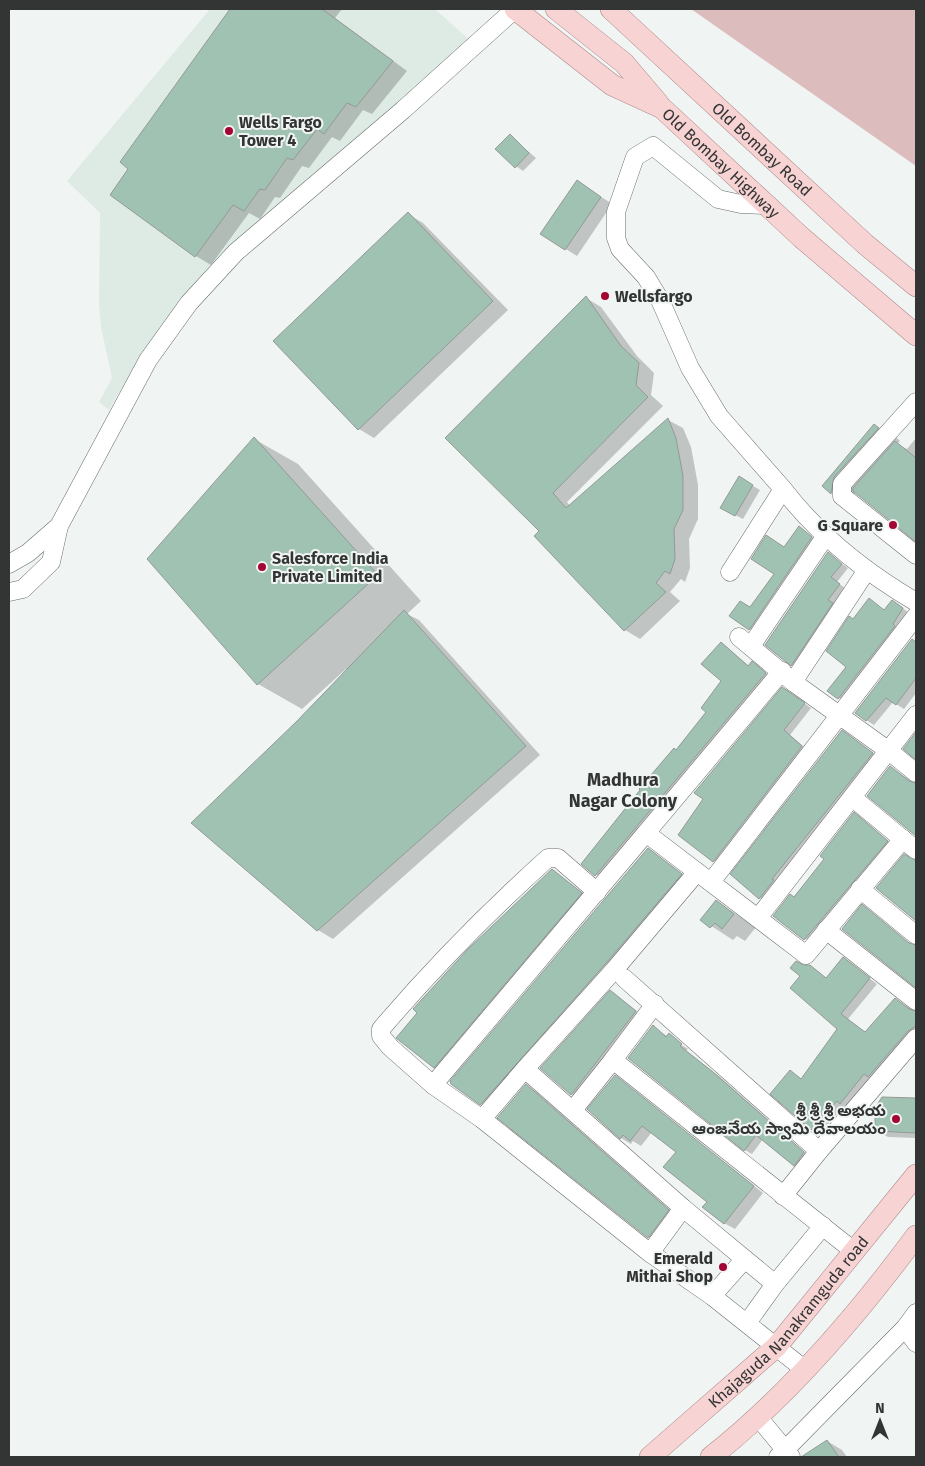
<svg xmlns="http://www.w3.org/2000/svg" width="925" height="1466" viewBox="0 0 925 1466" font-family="'Fira Sans','Noto Sans Telugu',sans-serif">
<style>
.built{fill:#deebe5}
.green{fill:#ddbcbd}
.shadow{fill:#0003}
.building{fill:#a0c2b2;stroke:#959997}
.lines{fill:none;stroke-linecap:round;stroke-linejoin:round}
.minor-casing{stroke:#676b69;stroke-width:19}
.major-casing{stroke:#ae8889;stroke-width:22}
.minor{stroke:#fff;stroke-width:18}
.major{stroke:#f7d3d4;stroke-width:21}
.poi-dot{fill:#a30632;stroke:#f0f5f3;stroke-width:2}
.labels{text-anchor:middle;stroke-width:4;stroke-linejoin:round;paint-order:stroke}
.poi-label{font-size:16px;font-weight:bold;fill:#333534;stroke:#f0f5f3;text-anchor:start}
.street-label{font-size:16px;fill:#333534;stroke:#f0f5f3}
.neighbourhood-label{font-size:18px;font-weight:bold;fill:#333534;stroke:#f0f5f3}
</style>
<rect width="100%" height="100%" fill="#f0f5f3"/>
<polygon class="built" points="210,9 435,9 473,43 178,306 121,389 109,410 99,402 112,378 101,327 99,304 100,213 67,181"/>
<polygon class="green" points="691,9 916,9 916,166"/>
<g class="shadow">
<polygon points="231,9 342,9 335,18 407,71 372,114 363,110 340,141 332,137 309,168 302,166 280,198 275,197 260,219 249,213 211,265 196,256 130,169 122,162"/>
<polygon points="510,136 536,158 523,171 516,166"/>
<polygon points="588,188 612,204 577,256 542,234"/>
<polygon points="408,214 423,223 508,310 374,438 359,429"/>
<polygon points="586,298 601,307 637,356 654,373 651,395 663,406 567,502 570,506 668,420 683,428 691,447 698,485 698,519 689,539 690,568 685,582 681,579 670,592 680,601 640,639 625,630 541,531"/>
<polygon points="875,426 897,438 900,441 897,444 907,449 916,438 916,540 855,492 854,505 824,486"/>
<polygon points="254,439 298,464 421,601 407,614 419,620 540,755 333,939 318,930 297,723 348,670 346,669 302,709 258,684"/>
<polygon points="739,478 760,490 743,519 722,508"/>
<polygon points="799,527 818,542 756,633 750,629 750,608 775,573"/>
<polygon points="828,554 848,568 837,582 846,589 799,669 792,665"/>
<polygon points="898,604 911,615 845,701 839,698 829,691 848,666 854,620 885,611"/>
<polygon points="722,643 749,666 759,667 772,678 603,880 582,863 708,711 723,681"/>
<polygon points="916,643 916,693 904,709 893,702 874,725 866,720 901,654"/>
<polygon points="790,693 811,708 790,735 809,751 721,865 714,861"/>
<polygon points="849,736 879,757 766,902 732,874"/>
<polygon points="890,767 916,784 916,836 868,795"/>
<polygon points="854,814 895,846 813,944 775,916 795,898 826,858"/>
<polygon points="654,853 687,878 487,1107 481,1104"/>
<polygon points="916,861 916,920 878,888"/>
<polygon points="552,870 588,897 441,1071 434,1067"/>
<polygon points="716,901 756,927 745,941 737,936 733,940 702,920"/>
<polygon points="862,906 912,945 916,946 916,986 844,929"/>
<polygon points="843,959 877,984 848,1019 866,1033 895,999 916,1012 916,1035 849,1107 845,1105 820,1133 772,1093 791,1072 802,1079 839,1029 804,967 810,966 827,979"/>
<polygon points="611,992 646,1018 582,1100 572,1094 542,1068"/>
<polygon points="653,1027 688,1049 686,1051 720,1077 810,1157 801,1169 763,1139 752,1154 745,1150 629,1058"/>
<polygon points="615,1077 763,1193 735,1229 724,1223 708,1202 678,1152 652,1132 641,1146 633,1141 631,1144 621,1138"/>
<polygon points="526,1086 535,1091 677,1216 658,1242 649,1237"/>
<polygon points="883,1098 916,1099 916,1138 888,1137 876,1130"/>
<polygon points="827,1441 842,1450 847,1457 808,1457 807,1455"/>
</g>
<g class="building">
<polygon points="230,9 322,9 393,61 356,107 347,103 324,134 317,129 293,160 287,158 265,190 260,189 244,211 233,205 195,257 110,195 128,169 120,162"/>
<polygon points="510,134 529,153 515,168 495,149"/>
<polygon points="577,180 601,197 565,250 540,234"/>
<polygon points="408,212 493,301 358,430 273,341"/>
<polygon points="586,296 621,346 639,363 636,385 648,397 553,493 566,508 668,418 676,438 683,476 683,510 674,529 675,559 670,574 665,571 656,583 666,592 624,631 534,536 539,531 445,438"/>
<polygon points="874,424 879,428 834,477 831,494 822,486"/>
<polygon points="254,437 378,575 257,685 147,559"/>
<polygon points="895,441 916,458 916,542 853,491 853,488"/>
<polygon points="739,476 753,485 735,516 720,508"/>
<polygon points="799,526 812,537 749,630 729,616 740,601 750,607 774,574 751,559 766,535 784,547"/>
<polygon points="828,552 842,564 831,577 840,584 828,600 833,603 791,666 765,645"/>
<polygon points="869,598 884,610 892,600 903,608 893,624 895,626 838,699 827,691 846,667 826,651 849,616 853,619"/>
<polygon points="404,610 526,746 317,931 191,823 296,722"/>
<polygon points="912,639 916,642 916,678 896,705 886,698 866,721 855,713"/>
<polygon points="721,642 748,666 752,661 766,673 595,876 581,864 640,790 639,789 674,748 676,750 706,712 701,708 721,681 701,664"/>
<polygon points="782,687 805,703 784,730 802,746 713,862 678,835 703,799 694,793"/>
<polygon points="842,730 873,753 772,879 774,880 759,899 730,874"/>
<polygon points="916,732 916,760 903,749"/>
<polygon points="890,766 909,781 916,783 916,836 867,796"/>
<polygon points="854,812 888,841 804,940 773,916 790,894 794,897 824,859 820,856"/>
<polygon points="648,848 682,874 607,962 480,1105 451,1084 450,1081"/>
<polygon points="904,854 916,860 916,921 876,888"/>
<polygon points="552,869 582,893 434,1068 396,1038 417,1013 413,1009 469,948"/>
<polygon points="716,900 734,914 722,929 715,923 710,928 700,920"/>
<polygon points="862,904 909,943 916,945 916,988 842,929"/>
<polygon points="843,957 870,978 841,1014 865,1032 895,998 909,1009 916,1011 916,1026 908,1031 868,1077 864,1074 840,1104 837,1101 811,1130 770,1094 790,1070 801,1079 837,1029 790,988 800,976 790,968 796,961 804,965 810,965 826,978"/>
<polygon points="610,990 636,1011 571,1095 540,1068"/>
<polygon points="653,1025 666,1037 669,1033 682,1044 680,1046 713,1072 804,1152 794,1166 756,1135 744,1151 628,1058"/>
<polygon points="615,1075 754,1186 724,1224 702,1207 707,1202 663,1167 676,1152 642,1126 630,1141 623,1135 620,1139 587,1109"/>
<polygon points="526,1084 669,1210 648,1238 497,1118"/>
<polygon points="882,1097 916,1098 916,1133 875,1131 875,1108"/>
<polygon points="827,1440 839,1457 801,1457"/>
</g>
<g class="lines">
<g class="minor-casing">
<g id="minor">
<polyline points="767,205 741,204 718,199 653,146 635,157 616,212 616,238 620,249 646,277 660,300 690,368 719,416 783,489"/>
<polyline points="916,402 842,484 842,496 916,555"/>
<polyline points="9,564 28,553 59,526"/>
<path d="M 730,572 L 783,489 C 819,536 865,572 916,602"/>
<polyline points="9,592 23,589 51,562 59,526 148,360 189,303 236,252 403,110 515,9"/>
<polyline points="739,637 793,682 889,751 916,773"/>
<polyline points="751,646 825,537"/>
<polyline points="793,682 867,570"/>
<polyline points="853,798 916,850"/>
<polyline points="646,833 782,671"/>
<polyline points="711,882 916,616"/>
<polyline points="860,889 916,935"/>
<path d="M 597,892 L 558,858 L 548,858 C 488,912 433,968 381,1029 L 381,1036 L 390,1047 L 433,1085 L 482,1119 L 650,1253 L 712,1296 L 804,1369"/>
<polyline points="758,918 916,715"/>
<polyline points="826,930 916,1001"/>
<polyline points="624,978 819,1151"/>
<polyline points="613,1060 655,1004"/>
<polyline points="525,1069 615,969 697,872"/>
<polyline points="433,1085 646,833 806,955 903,839"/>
<polyline points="573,1110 613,1060 855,1252"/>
<polyline points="482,1119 525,1069 683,1208 775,1284 823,1226"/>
<polyline points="783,1196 819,1151 916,1038"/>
<polyline points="650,1253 683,1208"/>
<polyline points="712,1296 744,1260"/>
<polyline points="747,1323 775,1284"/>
<polyline points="905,1328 916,1343"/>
<polyline points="758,1417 791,1457"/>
<polyline points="778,1457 905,1328 916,1313"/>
</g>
</g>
<g class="major-casing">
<g id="major">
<path id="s1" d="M 515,9 L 612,85 L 662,108 L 802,238 L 916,335"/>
<polyline points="556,9 624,63 658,103"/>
<path id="s2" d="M 611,9 L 865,244 L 916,286"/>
<path id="s3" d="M 650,1457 L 777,1346 L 916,1175"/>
<path d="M 711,1457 C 787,1397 859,1313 916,1236"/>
</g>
</g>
<use href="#minor" class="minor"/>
<use href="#major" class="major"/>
</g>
<g class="poi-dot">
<circle cx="229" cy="131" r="5"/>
<circle cx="605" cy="296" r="5"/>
<circle cx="893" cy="525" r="5"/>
<circle cx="262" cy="567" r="5"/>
<circle cx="896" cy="1119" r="5"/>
<circle cx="723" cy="1267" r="5"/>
</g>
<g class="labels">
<g class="poi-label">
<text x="239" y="128">Wells Fargo<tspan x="239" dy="18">Tower 4</tspan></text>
<text x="615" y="302">Wellsfargo</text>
<text x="883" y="531" text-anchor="end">G Square</text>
<text x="272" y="564">Salesforce India<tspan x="272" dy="18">Private Limited</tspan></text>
<text x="886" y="1116" text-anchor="end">శ్రీ శ్రీ శ్రీ అభయ<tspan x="886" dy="18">ఆంజనేయ స్వామి దేవాలయం</tspan></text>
<text x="713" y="1264" text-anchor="end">Emerald<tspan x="713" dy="18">Mithai Shop</tspan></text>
</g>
<g class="street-label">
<text dy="6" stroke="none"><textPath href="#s2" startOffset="206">Old Bombay Road</textPath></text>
<text dy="6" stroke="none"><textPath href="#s1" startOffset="259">Old Bombay Highway</textPath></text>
<text dy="6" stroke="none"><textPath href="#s3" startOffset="194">Khajaguda Nanakramguda road</textPath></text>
</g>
<g class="neighbourhood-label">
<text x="623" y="786">Madhura<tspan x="623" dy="21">Nagar Colony</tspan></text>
</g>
</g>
<rect width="925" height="1466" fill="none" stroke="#333534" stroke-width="20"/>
<g transform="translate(880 1421)" stroke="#f0f5f3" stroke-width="4" paint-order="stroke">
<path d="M0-4L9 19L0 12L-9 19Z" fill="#333534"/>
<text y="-8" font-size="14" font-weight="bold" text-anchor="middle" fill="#333534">N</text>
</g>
</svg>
